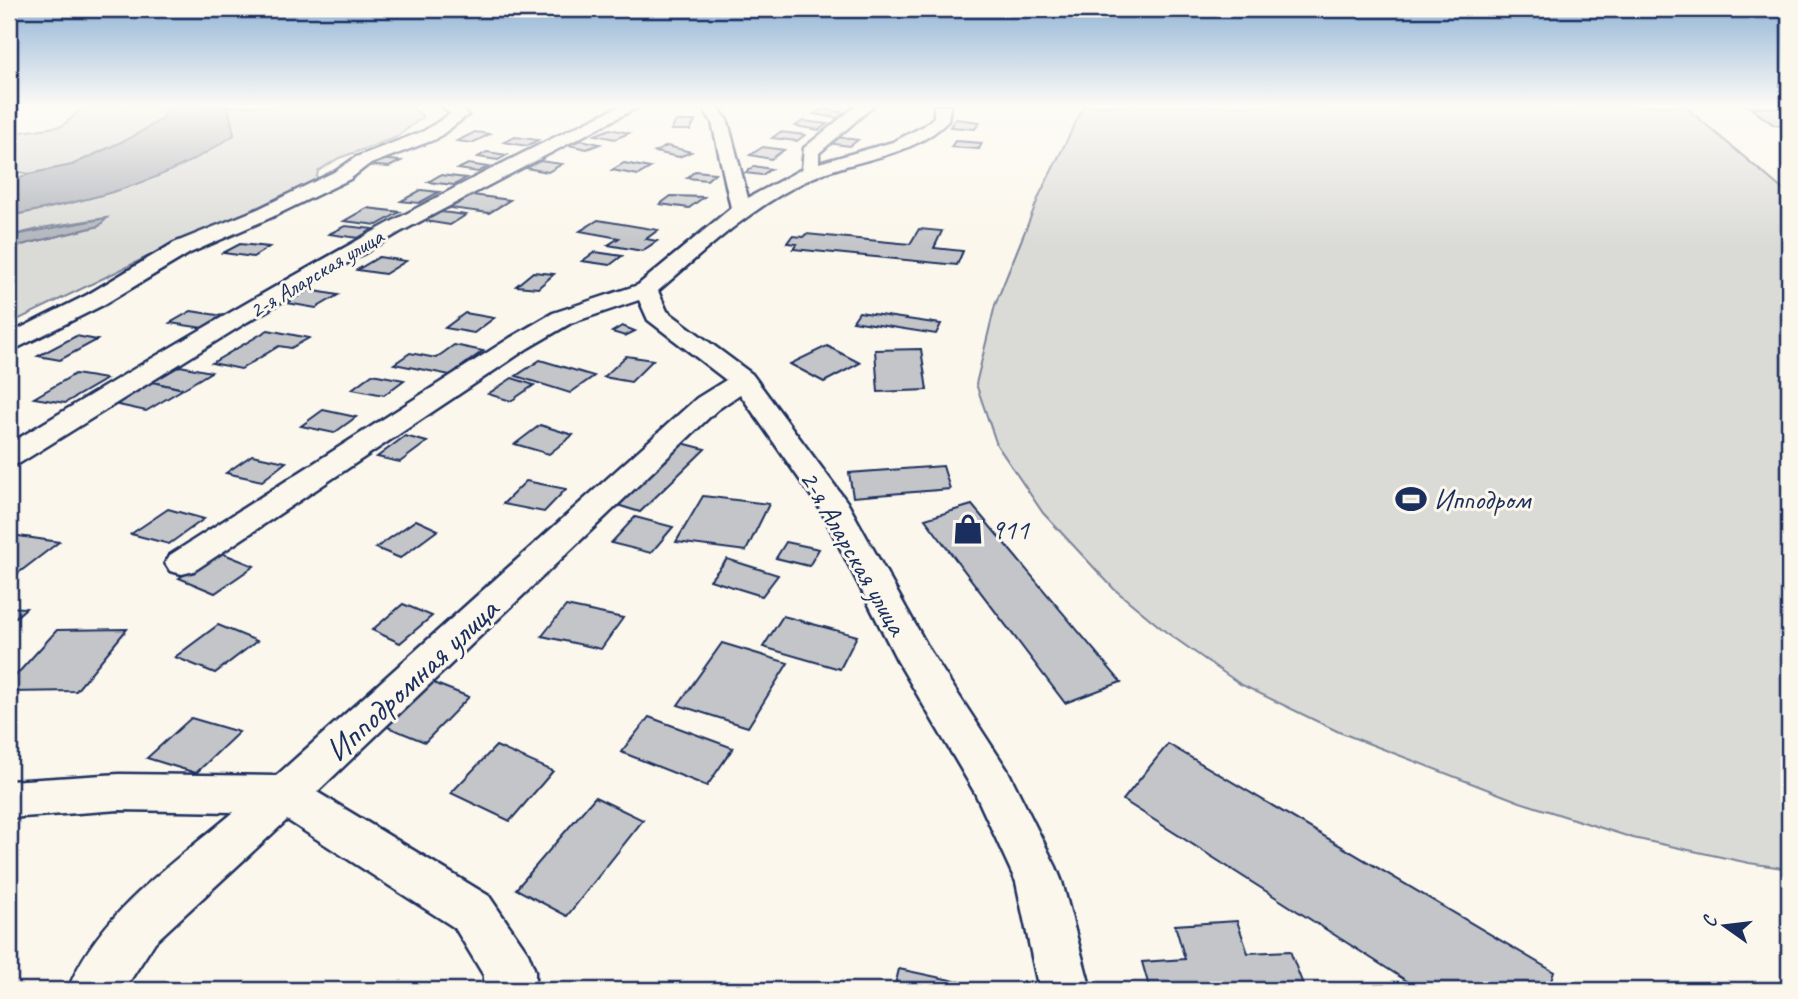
<svg xmlns="http://www.w3.org/2000/svg" width="1798" height="999" viewBox="0 0 1798 999" font-family="Caveat,sans-serif">
<style>
.green{fill:#dadad7;stroke:#7a849a;stroke-width:2}
.water{fill:#afb3bb;stroke:#747e96;stroke-width:2}
.building{fill:#c3c5c9;stroke:#1b2f5e;stroke-width:2}
.lines{fill:none;stroke-linecap:round;stroke-linejoin:round}
.minor-casing{stroke:#1b2f5e;stroke-width:5}
.minor{fill:#fbf7ec;fill-rule:evenodd}
.labels{text-anchor:middle;stroke-width:6;stroke-linejoin:round;paint-order:stroke}
.far-street-label{font-size:23px;fill:#1b2f5e;stroke:#fbf7ec}
.poi-label{font-size:28px;fill:#1b2f5e;stroke:#fbf7ec;text-anchor:start}
.street-label{font-size:28px;fill:#1b2f5e;stroke:#fbf7ec}
.near-street-label{font-size:33px;fill:#1b2f5e;stroke:#fbf7ec}
</style>
<rect width="100%" height="100%" fill="#fbf7ec"/>
<filter id="ink" filterUnits="userSpaceOnUse"><feTurbulence type="fractalNoise" baseFrequency=".0143" numOctaves="2"/><feDisplacementMap in="SourceGraphic" scale="14" xChannelSelector="R" yChannelSelector="G"/><feConvolveMatrix kernelMatrix="1 2 1 2 8 2 1 2 1" color-interpolation-filters="sRGB"/></filter>
<g filter="url(#ink)">
<g class="green">
<polygon points="86,106 168,106 162,119 132,137 72,165 29,174 9,170 9,134 62,126"/>
<path d="M 228,106 L 411,106 L 423,117 L 395,138 L 339,158 L 318,171 L 316,181 L 145,258 L 9,324 L 9,248 L 99,226 L 106,218 L 47,227 L 9,236 L 9,216 C 93,199 161,185 234,135 Z"/>
<polygon points="1084,106 1684,106 1789,195 1789,869 1749,863 1633,838 1520,802 1339,732 1240,684 1166,632 1114,589 1043,513 997,445 976,384 995,305 1040,194"/>
</g>
<g class="water">
<path d="M 168,106 L 228,106 L 234,135 C 161,185 93,199 9,216 L 9,183 L 29,174 L 72,165 L 132,137 L 162,119 Z"/>
<polygon points="107,218 99,226 9,248 9,236"/>
</g>
<g class="building">
<polygon points="1749,107 1789,109 1789,126 1774,125"/>
<polygon points="822,109 845,113 837,118 814,114"/>
<polygon points="955,119 980,122 975,129 950,127"/>
<polygon points="676,121 695,121 690,130 671,130"/>
<polygon points="803,121 827,124 819,130 795,126"/>
<polygon points="610,129 629,133 615,139 595,135"/>
<polygon points="475,132 490,134 472,143 457,141"/>
<polygon points="780,132 805,135 797,141 772,138"/>
<polygon points="515,137 538,140 527,146 504,142"/>
<polygon points="836,137 858,140 850,146 827,143"/>
<polygon points="581,140 600,144 587,149 568,145"/>
<polygon points="955,141 982,143 979,149 951,147"/>
<polygon points="667,146 691,152 679,157 655,152"/>
<polygon points="763,147 784,150 771,159 750,155"/>
<polygon points="487,152 507,155 498,160 478,157"/>
<polygon points="376,159 401,161 389,167 364,165"/>
<polygon points="540,161 562,164 548,172 526,168"/>
<polygon points="624,163 650,168 638,175 612,170"/>
<polygon points="468,164 488,167 478,172 458,169"/>
<polygon points="754,166 771,169 762,175 745,173"/>
<polygon points="695,171 715,173 707,180 687,178"/>
<polygon points="440,175 466,178 454,185 428,182"/>
<polygon points="421,190 439,192 419,203 401,201"/>
<polygon points="472,195 510,200 489,213 450,208"/>
<polygon points="671,196 704,197 689,208 660,204"/>
<polygon points="367,208 400,212 377,225 344,221"/>
<polygon points="441,212 466,215 450,225 425,221"/>
<polygon points="598,220 658,230 646,239 657,241 642,251 608,245 619,238 580,231"/>
<polygon points="345,226 373,229 358,238 329,234"/>
<polygon points="919,229 942,231 934,248 963,251 957,265 793,249 797,244 787,243 792,236 803,237 806,234 910,244"/>
<polygon points="240,244 269,247 253,257 223,253"/>
<polygon points="595,252 622,256 610,265 582,261"/>
<polygon points="379,257 406,261 385,274 357,270"/>
<polygon points="533,272 554,274 538,288 516,286"/>
<polygon points="309,290 338,295 316,308 287,303"/>
<polygon points="191,311 224,316 203,328 170,323"/>
<polygon points="859,312 941,324 936,334 853,321"/>
<polygon points="465,313 494,318 474,333 445,328"/>
<polygon points="622,326 635,331 625,336 612,332"/>
<polygon points="268,330 309,338 291,348 279,346 241,369 212,363"/>
<polygon points="76,336 97,340 60,360 38,356"/>
<polygon points="454,345 483,351 450,375 394,364 410,353 436,358"/>
<polygon points="827,346 860,363 824,382 790,364"/>
<polygon points="921,349 927,390 878,392 875,350"/>
<polygon points="626,356 653,360 631,382 604,377"/>
<polygon points="540,360 594,376 570,393 516,376"/>
<polygon points="180,366 211,372 183,389 152,382"/>
<polygon points="75,374 106,379 65,403 34,398"/>
<polygon points="372,374 404,380 384,395 352,389"/>
<polygon points="512,378 534,385 511,401 488,394"/>
<polygon points="152,382 183,389 146,411 114,404"/>
<polygon points="323,410 356,417 334,433 301,426"/>
<polygon points="540,425 573,435 549,454 515,444"/>
<polygon points="405,436 427,442 400,462 377,457"/>
<polygon points="678,442 705,449 640,512 611,503"/>
<polygon points="252,455 286,462 262,481 226,473"/>
<polygon points="943,466 950,489 853,497 849,473"/>
<polygon points="526,481 566,489 544,512 503,504"/>
<polygon points="703,496 769,504 746,551 676,542"/>
<polygon points="972,505 1121,682 1065,703 925,519"/>
<polygon points="168,509 204,519 169,544 131,534"/>
<polygon points="635,517 673,527 651,553 611,543"/>
<polygon points="416,520 438,530 400,558 376,548"/>
<polygon points="12,535 59,542 17,574 9,573 9,538"/>
<polygon points="786,542 819,549 809,566 776,558"/>
<polygon points="219,552 254,566 215,593 179,578"/>
<polygon points="727,559 778,575 762,596 710,580"/>
<polygon points="403,604 432,616 400,643 372,630"/>
<polygon points="566,606 623,618 601,649 542,636"/>
<polygon points="9,607 26,608 9,623"/>
<polygon points="783,616 857,636 840,669 763,647"/>
<polygon points="218,625 257,641 215,673 175,657"/>
<polygon points="127,629 76,691 9,692 9,683 57,630"/>
<polygon points="722,643 788,663 748,727 678,705"/>
<polygon points="426,680 469,697 425,742 380,724"/>
<polygon points="649,717 733,748 707,786 621,752"/>
<polygon points="191,718 239,732 196,773 147,758"/>
<polygon points="1168,744 1554,972 1548,990 1421,990 1123,800"/>
<polygon points="496,746 553,771 510,821 451,793"/>
<polygon points="595,797 643,820 567,916 516,889"/>
<polygon points="1237,921 1248,953 1290,951 1305,990 1150,990 1142,962 1185,959 1175,925"/>
<polygon points="899,969 993,989 993,990 894,990"/>
</g>
<g class="lines">
<g class="minor-casing">
<g id="minor">
<polygon points="442,106 459,106 468,115 436,139 368,165 350,179 272,217 190,253 103,305 9,352 9,334 87,295 174,243 258,209 336,171 356,157 424,131 450,114"/>
<path d="M 620,106 L 640,106 L 400,232 L 247,322 L 20,463 L 9,466 L 9,444 C 208,324 408,205 620,106 Z"/>
<path d="M 702,106 L 718,106 L 728,122 L 748,198 L 802,169 L 804,148 L 856,106 L 873,106 L 819,153 L 819,163 L 893,142 L 924,126 L 934,117 L 934,106 L 950,106 L 948,121 C 910,159 858,157 812,178 C 752,206 708,248 658,291 L 667,311 L 752,374 L 847,502 L 930,651 L 1008,771 L 1056,867 L 1062,882 L 1091,990 L 1039,990 L 1016,882 L 975,793 L 897,660 L 821,510 L 740,394 L 717,410 L 317,792 L 489,896 L 528,953 L 535,971 L 535,990 L 483,990 L 484,976 L 455,928 L 287,820 L 155,942 L 124,990 L 68,990 C 97,914 174,863 234,812 L 119,810 L 9,818 L 9,781 L 119,774 L 276,776 L 697,398 L 726,380 L 648,320 L 639,300 L 571,323 L 528,348 L 194,571 L 182,574 L 170,571 L 165,563 L 170,555 L 510,338 L 553,313 L 638,285 L 731,208 L 712,122 Z"/>
</g>
</g>
<use href="#minor" class="minor"/>
</g>
</g>
<linearGradient id="sky" x2="0" y2="1"><stop stop-color="#91b4d6"/><stop offset="0.43" stop-color="#fdfbf6"/><stop offset="1" stop-color="#fdfbf6" stop-opacity="0"/></linearGradient>
<rect width="1798" height="246" fill="url(#sky)"/>
<defs>
<g id="stadium-bare" transform="scale(2.415)"><path d="M0-5a6.5 5 0 1 0 0 10a6.5 5 0 1 0 0-10ZM-3.5-1.8h7v3.6h-7Z" fill="#1b2f5e" stroke="#fbf7ec" stroke-width="2.5" paint-order="stroke"/></g>
<g id="shop-bare" transform="scale(2.415)"><path d="M-5-2.5h2.3a2.7 3.5 0 0 1 5.4 0H5L5.5 6h-11ZM-1.5-2.5h3a1.5 2.3 0 0 0-3 0Z" fill="#1b2f5e" stroke="#fbf7ec" stroke-width="2.5" paint-order="stroke"/></g>
</defs>
<g fill-rule="evenodd">
<use href="#stadium-bare" x="1411" y="499"/>
<use href="#shop-bare" x="968" y="529"/>
</g>
<g class="labels">
<g class="far-street-label">
<text transform="translate(316 273) rotate(-31)" y="8">2-я Аларская улица</text>
</g>
<g class="poi-label">
<text x="1434" y="509">Ипподром</text>
<text x="991" y="539">911</text>
</g>
<g class="street-label">
<text transform="translate(854 552) rotate(60)" y="10">2-я Аларская улица</text>
</g>
<g class="near-street-label">
<text transform="translate(411 679) rotate(-43)" y="12">Ипподромная улица</text>
</g>
</g>
<rect width="1798" height="999" fill="none" stroke="#fbf7ec" stroke-width="35"/>
<rect x="18" y="18" width="1763" height="964" fill="none" stroke="#1b2f5e" stroke-width="2.5" filter="url(#ink)"/>
<g transform="translate(1725 926) rotate(284)" stroke="#fbf7ec" stroke-width="5" paint-order="stroke">
<path d="M0-5L12 26L0 18L-12 26Z" fill="#1b2f5e"/>
<text y="-10" font-size="19" font-weight="bold" text-anchor="middle" fill="#1b2f5e">С</text>
</g>
</svg>
